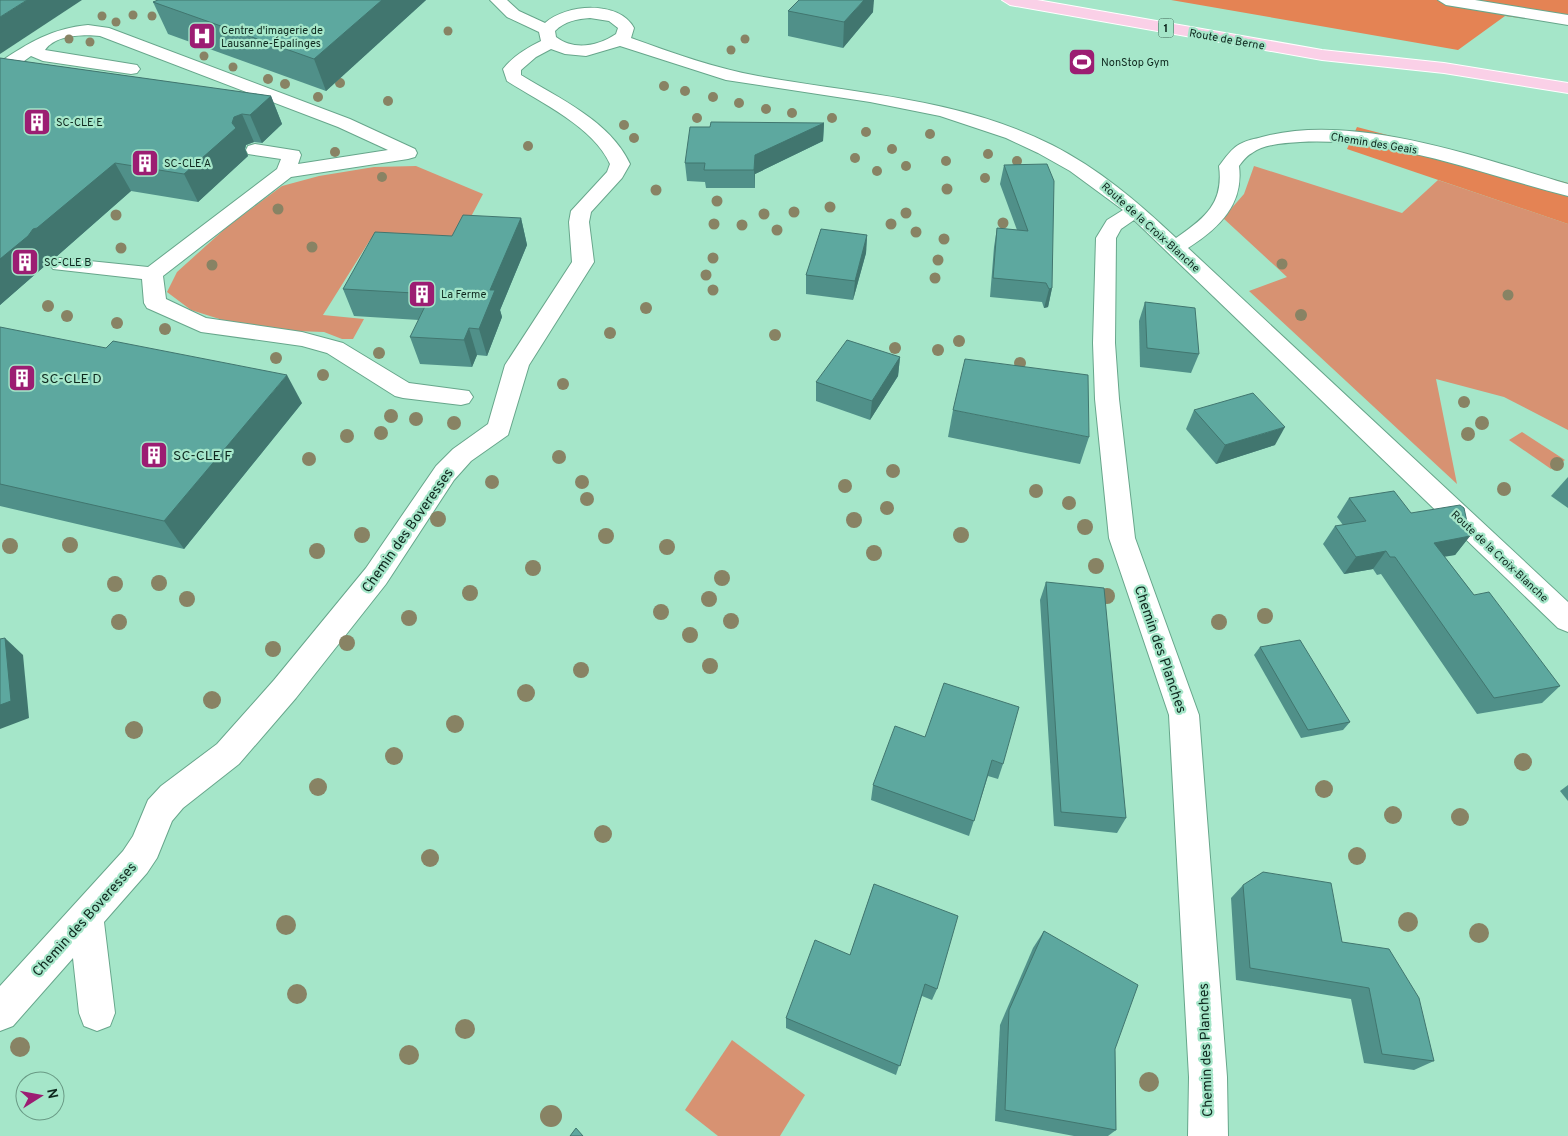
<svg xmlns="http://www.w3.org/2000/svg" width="1568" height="1136" viewBox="0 0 1568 1136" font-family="Overpass,sans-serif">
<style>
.green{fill:#d79272}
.forest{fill:#e48354}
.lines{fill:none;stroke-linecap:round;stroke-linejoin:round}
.minor-casing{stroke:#67a68b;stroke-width:2}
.major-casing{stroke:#fff;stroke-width:2}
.minor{fill:#fff;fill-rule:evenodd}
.major{fill:#fad0e7;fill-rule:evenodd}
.tree{fill:#888364}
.wall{fill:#509089}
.shaded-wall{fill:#41766f}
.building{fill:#5da89f;stroke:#41766f}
.labels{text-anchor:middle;stroke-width:4.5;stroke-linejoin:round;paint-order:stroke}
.far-poi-label{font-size:11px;fill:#0f291f;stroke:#a5e6c9;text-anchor:start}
.far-street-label{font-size:11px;fill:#0f291f;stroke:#a5e6c9}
.shield{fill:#a5e6c9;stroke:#3c6252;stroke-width:1}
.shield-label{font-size:12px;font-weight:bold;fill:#0f291f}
.poi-label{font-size:14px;fill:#0f291f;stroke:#a5e6c9;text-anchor:start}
.street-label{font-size:14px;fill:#0f291f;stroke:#a5e6c9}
</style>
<rect width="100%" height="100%" fill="#a5e6c9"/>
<g class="green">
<polygon points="416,166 483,194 455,247 370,240 323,315 364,319 353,339 342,339 324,332 295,331 232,323 191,310 167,292 177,272 228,226 282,186 319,176 374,167"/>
<polygon points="1254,166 1402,213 1438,180 1568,224 1568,430 1504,397 1436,379 1457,484 1249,291 1287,277 1223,218 1244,194"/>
<polygon points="1522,432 1565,460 1551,469 1509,440"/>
<polygon points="732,1040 805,1095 780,1136 718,1136 685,1110"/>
</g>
<g class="forest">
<polygon points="1171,0 1568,0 1568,24 1505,16 1458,50"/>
<polygon points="1357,127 1568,183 1568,224 1347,149"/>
</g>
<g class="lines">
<g class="minor-casing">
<g id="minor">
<path d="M 490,0 L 507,0 L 519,11 L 545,23 C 566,4 619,0 634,28 L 631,38 C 673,53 714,68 758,76 C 858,94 959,98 1052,145 C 1099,169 1138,202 1176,238 C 1205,218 1224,203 1219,166 C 1225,158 1232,148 1240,144 C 1247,140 1255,139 1262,137 C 1354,112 1479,158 1568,184 L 1568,196 C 1480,174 1392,137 1300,142 C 1285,143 1264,144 1252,153 C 1246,156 1242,162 1239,166 C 1244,205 1218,229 1188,248 L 1568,602 L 1568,632 L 1558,628 L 1134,220 L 1121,229 L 1116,238 L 1115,343 L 1119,399 L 1135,538 L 1199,715 L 1227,1077 L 1228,1136 L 1188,1136 L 1189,1077 L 1169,715 L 1109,538 L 1095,399 L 1093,343 L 1096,238 L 1107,220 L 1123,210 L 1070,171 L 1038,153 L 1006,138 L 940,116 L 870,102 L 726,80 L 620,46 L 586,56 L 565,54 L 551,49 L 536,57 L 521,70 L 521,75 C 560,99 610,121 630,164 L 622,178 L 591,212 L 589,222 L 594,262 L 529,365 L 508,435 L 471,461 L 454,480 L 386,584 L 296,698 L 239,764 L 183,808 L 172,821 L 157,858 L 147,873 L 104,922 L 115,1013 L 110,1026 L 97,1031 L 84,1026 L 79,1013 L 73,958 L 13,1026 L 0,1031 L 0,986 L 123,851 L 133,836 L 148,800 L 161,786 L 217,744 L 274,680 L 366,568 L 436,466 L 453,449 L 488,424 L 505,365 L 572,262 L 569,222 L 571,211 L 607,172 L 610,164 C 594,127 540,102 507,81 L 503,69 C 513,56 527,48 541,41 L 539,32 L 507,17 ZM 590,18 L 609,21 L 618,28 L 616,34 C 598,46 574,51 556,37 L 555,31 C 565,21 577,19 590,18 Z"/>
<polygon points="1438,0 1475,0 1568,15 1568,25 1446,5"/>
<path d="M 88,25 L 109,28 L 350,119 L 415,149 L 417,153 L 415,157 L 408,159 L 291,177 L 163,276 L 166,299 L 206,318 L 302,332 L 343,343 L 409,383 L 469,391 L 473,397 L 469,403 L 461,405 L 403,398 L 395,396 L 327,353 L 302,346 L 201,332 L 147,308 L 144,303 L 142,279 L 53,269 L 49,264 L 53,259 L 60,258 L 148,267 L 277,169 L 281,159 L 248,154 L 246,150 L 248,146 L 255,144 L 299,151 L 301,155 L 298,164 L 388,150 L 338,127 L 100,36 C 84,34 55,35 45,50 L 131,64 L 137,65 L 140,69 L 137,73 L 131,74 L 43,61 L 31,56 L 6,74 L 0,75 L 0,62 C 28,43 53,28 88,25 Z"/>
</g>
</g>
<g class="major-casing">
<polygon id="major" points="1002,0 1037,0 1322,50 1444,63 1568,83 1568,93 1444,73 1322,60 1010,5"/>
</g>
<use href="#minor" class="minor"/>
<use href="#major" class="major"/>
</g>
<g class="tree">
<circle cx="133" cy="15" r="4.5"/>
<circle cx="102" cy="16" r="4.5"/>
<circle cx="152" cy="16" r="4.5"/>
<circle cx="116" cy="22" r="4.5"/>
<circle cx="448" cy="31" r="4.5"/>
<circle cx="69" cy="39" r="4.5"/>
<circle cx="745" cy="39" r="4.5"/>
<circle cx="90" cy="42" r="4.5"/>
<circle cx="731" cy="50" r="4.5"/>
<circle cx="204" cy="56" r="4.5"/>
<circle cx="233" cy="67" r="4.5"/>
<circle cx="268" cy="79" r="5"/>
<circle cx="340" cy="83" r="5"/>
<circle cx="285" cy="84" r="5"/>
<circle cx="664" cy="86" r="5"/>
<circle cx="685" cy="91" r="5"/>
<circle cx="318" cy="97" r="5"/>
<circle cx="713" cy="97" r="5"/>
<circle cx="388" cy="101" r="5"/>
<circle cx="739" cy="103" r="5"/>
<circle cx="766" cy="109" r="5"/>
<circle cx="792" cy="113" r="5"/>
<circle cx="697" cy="118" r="5"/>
<circle cx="832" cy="118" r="5"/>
<circle cx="624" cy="125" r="5"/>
<circle cx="866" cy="132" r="5"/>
<circle cx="930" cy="134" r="5"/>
<circle cx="634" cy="138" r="5"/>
<circle cx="528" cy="146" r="5"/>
<circle cx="892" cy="149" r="5"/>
<circle cx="335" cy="152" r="5"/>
<circle cx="988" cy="154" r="5"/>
<circle cx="855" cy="158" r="5"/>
<circle cx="946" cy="161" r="5"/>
<circle cx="1017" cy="161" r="5"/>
<circle cx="906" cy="166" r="5"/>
<circle cx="877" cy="171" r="5"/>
<circle cx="382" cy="177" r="5"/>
<circle cx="985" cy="178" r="5"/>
<circle cx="947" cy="189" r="5.5"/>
<circle cx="656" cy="190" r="5.5"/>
<circle cx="717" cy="201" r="5.5"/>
<circle cx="830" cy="207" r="5.5"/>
<circle cx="278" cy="209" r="5.5"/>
<circle cx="794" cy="212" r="5.5"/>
<circle cx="906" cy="213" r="5.5"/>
<circle cx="764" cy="214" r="5.5"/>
<circle cx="116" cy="215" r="5.5"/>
<circle cx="1003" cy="223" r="5.5"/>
<circle cx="714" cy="224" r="5.5"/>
<circle cx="891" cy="224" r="5.5"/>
<circle cx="742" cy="225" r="5.5"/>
<circle cx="777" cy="230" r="5.5"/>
<circle cx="916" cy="232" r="5.5"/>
<circle cx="944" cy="239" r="5.5"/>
<circle cx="312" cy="247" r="5.5"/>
<circle cx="121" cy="248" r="5.5"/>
<circle cx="713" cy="258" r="5.5"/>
<circle cx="938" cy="260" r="5.5"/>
<circle cx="1282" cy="264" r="5.5"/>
<circle cx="212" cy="265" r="5.5"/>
<circle cx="706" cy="275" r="5.5"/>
<circle cx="935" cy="278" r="5.5"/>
<circle cx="713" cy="290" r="5.5"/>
<circle cx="1508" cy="295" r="5.5"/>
<circle cx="48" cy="306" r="6"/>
<circle cx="646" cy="308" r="6"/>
<circle cx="1301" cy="315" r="6"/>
<circle cx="67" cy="316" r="6"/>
<circle cx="117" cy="323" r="6"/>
<circle cx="165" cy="329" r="6"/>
<circle cx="610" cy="333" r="6"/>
<circle cx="775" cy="335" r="6"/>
<circle cx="959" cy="341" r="6"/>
<circle cx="895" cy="348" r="6"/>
<circle cx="938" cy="350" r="6"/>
<circle cx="379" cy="353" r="6"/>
<circle cx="276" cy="358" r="6"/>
<circle cx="1020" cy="363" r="6"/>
<circle cx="323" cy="375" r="6"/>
<circle cx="563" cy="384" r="6"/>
<circle cx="1464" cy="402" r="6"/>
<circle cx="391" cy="416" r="7"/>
<circle cx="416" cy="419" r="7"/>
<circle cx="454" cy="423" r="7"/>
<circle cx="1482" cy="423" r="7"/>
<circle cx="381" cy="433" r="7"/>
<circle cx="1468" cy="434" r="7"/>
<circle cx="347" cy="436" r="7"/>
<circle cx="559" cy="457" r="7"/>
<circle cx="309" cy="459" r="7"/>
<circle cx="1557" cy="464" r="7"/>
<circle cx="893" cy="471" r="7"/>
<circle cx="492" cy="482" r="7"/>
<circle cx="582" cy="482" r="7"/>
<circle cx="845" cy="486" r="7"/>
<circle cx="1504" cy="489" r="7"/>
<circle cx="1036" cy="491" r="7"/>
<circle cx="587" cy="499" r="7"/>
<circle cx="1069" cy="503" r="7"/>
<circle cx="887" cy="508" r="7"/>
<circle cx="438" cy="519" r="8"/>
<circle cx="854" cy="520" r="8"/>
<circle cx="1085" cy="527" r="8"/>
<circle cx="362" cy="535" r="8"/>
<circle cx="961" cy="535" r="8"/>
<circle cx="606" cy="536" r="8"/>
<circle cx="70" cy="545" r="8"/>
<circle cx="10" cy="546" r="8"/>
<circle cx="667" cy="547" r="8"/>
<circle cx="317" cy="551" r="8"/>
<circle cx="874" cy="553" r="8"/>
<circle cx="1096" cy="566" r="8"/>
<circle cx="533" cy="568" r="8"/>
<circle cx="722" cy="578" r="8"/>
<circle cx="159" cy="583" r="8"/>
<circle cx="115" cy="584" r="8"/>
<circle cx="470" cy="593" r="8"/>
<circle cx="1107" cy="596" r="8"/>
<circle cx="187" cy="599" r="8"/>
<circle cx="709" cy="599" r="8"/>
<circle cx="661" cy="612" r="8"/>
<circle cx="1265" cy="616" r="8"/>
<circle cx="409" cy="618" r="8"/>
<circle cx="731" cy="621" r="8"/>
<circle cx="119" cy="622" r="8"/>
<circle cx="1219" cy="622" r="8"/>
<circle cx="690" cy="635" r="8"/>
<circle cx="347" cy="643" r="8"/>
<circle cx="273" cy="649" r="8"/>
<circle cx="710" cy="666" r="8"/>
<circle cx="581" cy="670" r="8"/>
<circle cx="526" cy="693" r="9"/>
<circle cx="212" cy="700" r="9"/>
<circle cx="455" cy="724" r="9"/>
<circle cx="134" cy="730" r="9"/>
<circle cx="394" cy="756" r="9"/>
<circle cx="1523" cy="762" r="9"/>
<circle cx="318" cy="787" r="9"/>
<circle cx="1324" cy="789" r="9"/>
<circle cx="1393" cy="815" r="9"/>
<circle cx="1460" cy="817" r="9"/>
<circle cx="603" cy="834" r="9"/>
<circle cx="1357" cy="856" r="9"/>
<circle cx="430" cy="858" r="9"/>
<circle cx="1408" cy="922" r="10"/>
<circle cx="286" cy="925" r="10"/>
<circle cx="1479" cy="933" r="10"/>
<circle cx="297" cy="994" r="10"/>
<circle cx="465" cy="1029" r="10"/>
<circle cx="20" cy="1047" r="10"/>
<circle cx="409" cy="1055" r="10"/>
<circle cx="1149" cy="1082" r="10"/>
<circle cx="551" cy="1116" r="11"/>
</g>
<g class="wall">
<polygon points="158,0 426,0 326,91 168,34 153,2"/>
<polygon points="788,11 873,12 843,48 788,36"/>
<polygon points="0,58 271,96 282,124 262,143 254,142 246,145 245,149 248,156 198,202 131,191 56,257 52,258 47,264 0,305"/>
<polygon points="824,123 823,141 755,174 755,188 706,188 705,182 687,181 685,163 710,127"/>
<polygon points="1004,165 1052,288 1048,307 1044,308 1042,302 990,297 994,247 997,228 1017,230 1000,184"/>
<polygon points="521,218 527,245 500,310 502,317 487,356 477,355 472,367 420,364 410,337 419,320 354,316 343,289 452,236"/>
<polygon points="867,235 866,253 853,300 806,294 806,275"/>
<polygon points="1145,302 1199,354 1191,373 1140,367 1139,321"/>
<polygon points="0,327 302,403 184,549 0,506"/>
<polygon points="900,357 898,376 870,420 816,401 816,382"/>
<polygon points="953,410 1089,437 1080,464 948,437"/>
<polygon points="1194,410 1275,445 1216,464 1186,429"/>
<polygon points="1568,477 1568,508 1551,496"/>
<polygon points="1349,498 1411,513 1470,536 1455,555 1444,556 1474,595 1560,686 1542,703 1477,714 1381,574 1377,575 1373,569 1344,574 1323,544 1335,526 1343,525 1337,517"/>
<polygon points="1046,582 1126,818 1117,833 1054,826 1040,600"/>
<polygon points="1260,647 1350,722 1343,730 1301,738 1254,655"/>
<polygon points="925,737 1003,764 998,779 988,776 969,836 871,800 873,785"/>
<polygon points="1568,785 1568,801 1560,791"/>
<polygon points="874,884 937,989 932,1000 922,996 896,1075 786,1028 786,1018 850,955"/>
<polygon points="1243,885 1342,942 1434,1061 1414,1070 1364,1063 1351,999 1236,980 1231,898"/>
<polygon points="1044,931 1115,1049 1116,1130 1108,1136 1074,1136 995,1121 1000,1025 1033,948"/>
</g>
<g class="shaded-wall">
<polygon points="27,0 82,0 0,54 0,17"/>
<polygon points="382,0 426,0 326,91 314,59"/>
<polygon points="864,0 874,0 873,12 843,48 844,22"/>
<polygon points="271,96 282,124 262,143 250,115"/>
<polygon points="242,114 254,142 246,145 245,149 248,156 198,202 184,174 232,123 234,117"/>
<polygon points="824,123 823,141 755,174 755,188 754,170 755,155"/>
<polygon points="115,163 131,191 56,257 52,258 47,264 0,305 0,259 33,229"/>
<polygon points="521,218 527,245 500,310 502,317 487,356 479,329 490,290"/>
<polygon points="867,235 866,253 853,300 855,281"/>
<polygon points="1052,288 1048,307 1044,308 1049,289"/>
<polygon points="469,328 477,355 472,367 464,340"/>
<polygon points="900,357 898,376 870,420 872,401"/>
<polygon points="287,375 302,403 184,549 164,521"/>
<polygon points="1285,427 1275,445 1216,464 1225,445"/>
<polygon points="1470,536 1455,555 1420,561 1434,543"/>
<polygon points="1386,551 1373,569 1344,574 1356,557"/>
<polygon points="5,638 23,655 29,718 0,729 0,705"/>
</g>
<g class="building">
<polygon points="0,0 27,0 0,17"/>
<polygon points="158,0 382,0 314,59 153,2"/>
<polygon points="799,0 864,0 844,22 788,11"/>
<polygon points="0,58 271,96 250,115 242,114 234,117 232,123 236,128 184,174 115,163 37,228 33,229 28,236 0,259"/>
<polygon points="711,122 824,123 755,155 754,170 704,170 705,163 685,163 690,127 710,127"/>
<polygon points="1047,164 1054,181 1052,288 1049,289 1046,283 993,278 997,228 1028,231 1004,165"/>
<polygon points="463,215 521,218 490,290 495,290 479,329 469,328 464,340 410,337 431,294 343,289 375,232 452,236"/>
<polygon points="821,229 867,235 855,281 806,275"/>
<polygon points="1145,302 1195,308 1199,354 1147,348"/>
<polygon points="0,327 106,348 113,341 287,375 164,521 0,484"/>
<polygon points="847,340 900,357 872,401 816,382"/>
<polygon points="965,359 1088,375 1089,437 953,410"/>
<polygon points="1253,393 1285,427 1225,445 1194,410"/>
<polygon points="1394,491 1411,513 1460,505 1464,508 1470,536 1434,543 1474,595 1489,592 1560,686 1494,698 1395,557 1390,557 1386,551 1356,557 1335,526 1366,521 1349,498"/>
<polygon points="1046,582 1104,588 1126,818 1061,812"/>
<polygon points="5,638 11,701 0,705 0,639"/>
<polygon points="1300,640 1350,722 1308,730 1260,647"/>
<polygon points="944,683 1019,707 1003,764 992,760 974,821 873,785 895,726 925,737"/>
<polygon points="1263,872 1331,883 1342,942 1389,949 1419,998 1434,1061 1382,1054 1369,988 1250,968 1243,885"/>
<polygon points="874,884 958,916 937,989 925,984 900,1066 786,1018 815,940 850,955"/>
<polygon points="1044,931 1138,985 1115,1049 1116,1130 1005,1110 1009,1010"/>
<polygon points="576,1128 583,1136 570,1136"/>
</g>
<defs>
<g id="hospital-square" transform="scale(1.4375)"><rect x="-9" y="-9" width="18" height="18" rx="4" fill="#9c1d72" stroke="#a5e6c9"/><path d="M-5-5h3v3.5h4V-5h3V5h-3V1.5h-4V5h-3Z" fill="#fff"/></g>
<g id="stadium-square" transform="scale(1.4375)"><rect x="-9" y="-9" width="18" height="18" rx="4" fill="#9c1d72" stroke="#a5e6c9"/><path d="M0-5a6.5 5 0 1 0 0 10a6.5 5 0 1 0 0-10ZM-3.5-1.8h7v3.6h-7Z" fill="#fff"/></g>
<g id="building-square" transform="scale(1.4375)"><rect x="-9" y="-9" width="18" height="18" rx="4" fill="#9c1d72" stroke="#a5e6c9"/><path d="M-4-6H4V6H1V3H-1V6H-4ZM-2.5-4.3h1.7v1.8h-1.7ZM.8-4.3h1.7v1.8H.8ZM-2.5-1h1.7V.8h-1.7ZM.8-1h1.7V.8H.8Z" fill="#fff"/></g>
</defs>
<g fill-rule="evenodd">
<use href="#hospital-square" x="202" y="36"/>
<use href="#stadium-square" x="1082" y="62"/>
<use href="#building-square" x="37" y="122"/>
<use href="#building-square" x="145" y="163"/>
<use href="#building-square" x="25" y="262"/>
<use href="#building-square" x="422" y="294"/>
<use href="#building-square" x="22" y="378"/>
<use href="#building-square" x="154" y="455"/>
</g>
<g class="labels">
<g class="far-poi-label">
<text x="221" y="34">Centre d'imagerie de<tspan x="221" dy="13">Lausanne-Épalinges</tspan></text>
<text x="1101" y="66">NonStop Gym</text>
<text x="56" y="126">SC-CLE E</text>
<text x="164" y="167">SC-CLE A</text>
<text x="44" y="266">SC-CLE B</text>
<text x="441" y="298">La Ferme</text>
</g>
<g class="far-street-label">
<text transform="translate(1227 39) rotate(10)" y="4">Route de Berne</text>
<text transform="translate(1374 143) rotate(9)" y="4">Chemin des Geais</text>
<text transform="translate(1151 227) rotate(42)" y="4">Route de la Croix-Blanche</text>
<text transform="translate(1500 556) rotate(43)" y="4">Route de la Croix-Blanche</text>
</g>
<rect class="shield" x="1158.5" y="18.5" width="15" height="19" rx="4"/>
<g class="shield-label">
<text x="1166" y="32">1</text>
</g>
<g class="poi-label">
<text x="41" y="383">SC-CLE D</text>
<text x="173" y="460">SC-CLE F</text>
</g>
<g class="street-label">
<text transform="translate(407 530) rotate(-55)" y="5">Chemin des Boveresses</text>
<text transform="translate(1161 649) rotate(71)" y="5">Chemin des Planches</text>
<text transform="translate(84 919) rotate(-48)" y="5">Chemin des Boveresses</text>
<text transform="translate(1205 1050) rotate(-92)" y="5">Chemin des Planches</text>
</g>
</g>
<g transform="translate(40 1096) rotate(79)"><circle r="24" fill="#a5e6c9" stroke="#699a85"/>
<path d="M0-4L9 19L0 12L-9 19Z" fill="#9c1d72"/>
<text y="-8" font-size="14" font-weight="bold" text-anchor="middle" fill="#0f291f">N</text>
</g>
</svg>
